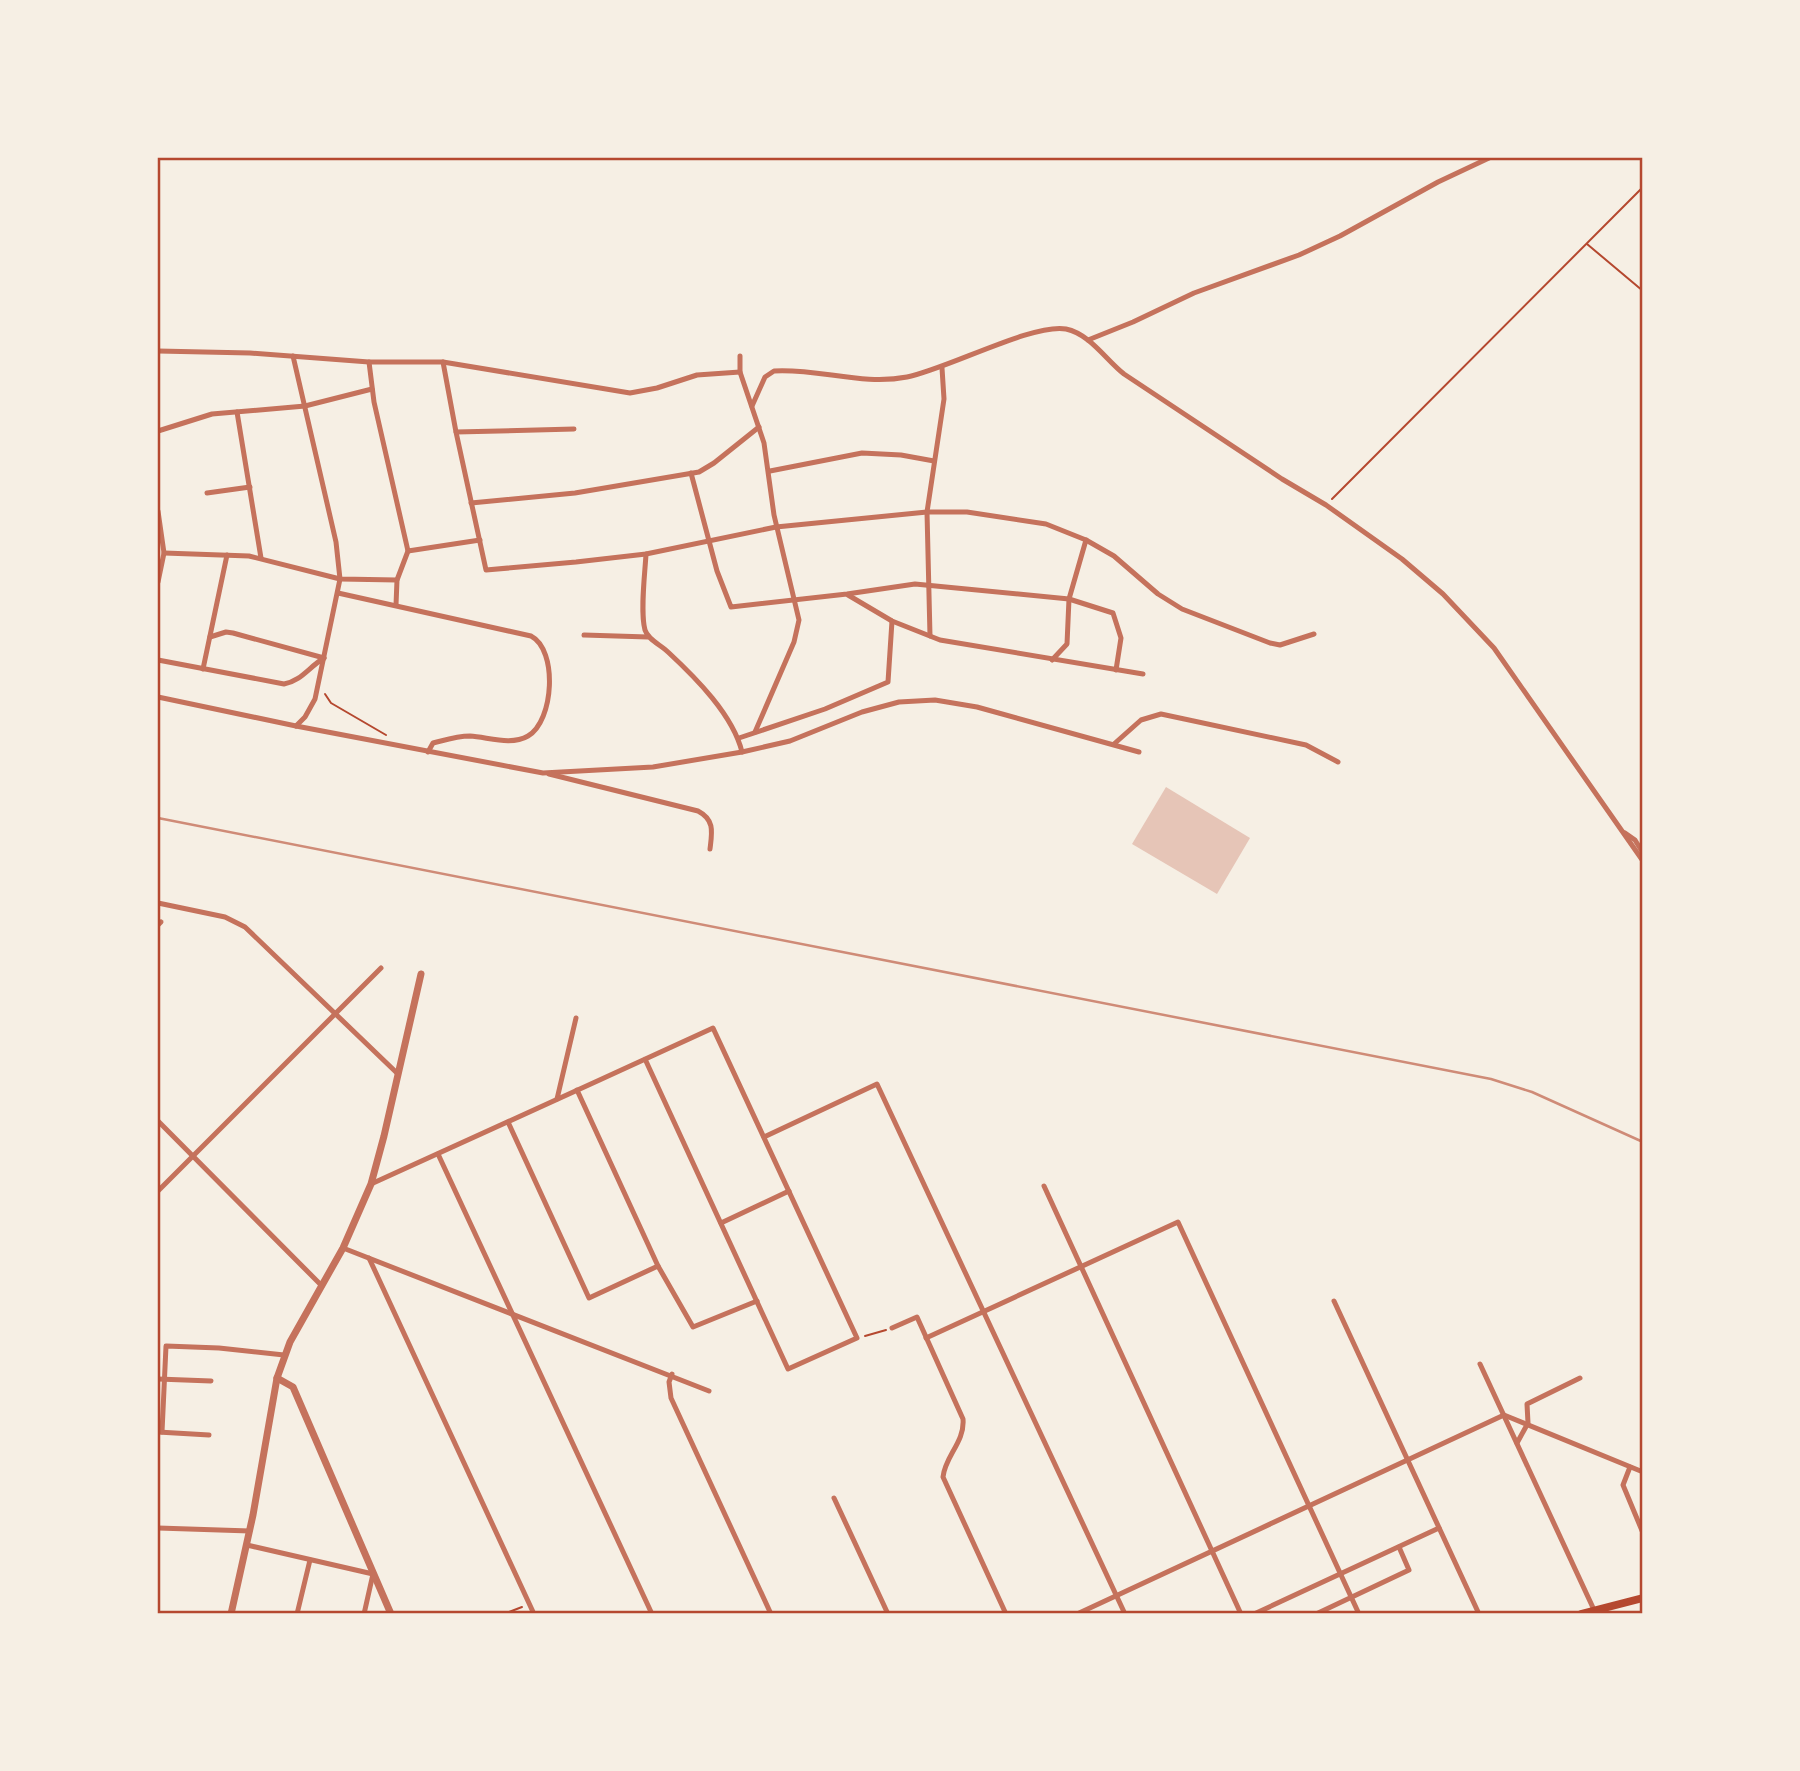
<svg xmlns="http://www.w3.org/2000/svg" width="1800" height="1771" viewBox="0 0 1800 1771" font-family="'DM Sans',sans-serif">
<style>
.building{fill:#e6c5b7}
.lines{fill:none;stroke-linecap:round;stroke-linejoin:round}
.path{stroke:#b5482f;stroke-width:2}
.minor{stroke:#c5725c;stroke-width:5}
.tertiary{stroke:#c5725c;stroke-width:7}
.secondary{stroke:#b5482f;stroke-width:8}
.rail{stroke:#cf8b77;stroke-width:2.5}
.neatline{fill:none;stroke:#b5482f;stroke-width:2.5}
</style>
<rect width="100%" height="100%" fill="#f6efe4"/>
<polygon class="building" points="1166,787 1250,838 1217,894 1132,844"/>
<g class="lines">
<g class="path">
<polyline points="1587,244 1643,291"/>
<polyline points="1332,499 1643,187"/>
<polyline points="325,694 331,703 386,735"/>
<polyline points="865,1336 886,1330"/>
<polyline points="504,1614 522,1607"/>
</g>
<g class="minor">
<polyline points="1088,340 1133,322 1194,293 1299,255 1340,236 1438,182 1489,158"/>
<polyline points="158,351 250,353 369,362 443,362 630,393 657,388 697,375 740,372"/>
<polyline points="293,356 336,542 340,579 315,699 305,717 296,726"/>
<polyline points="740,356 740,372 764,443 774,515 799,620 794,642 755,732"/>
<polyline points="369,362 374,402 408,551 397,580 396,605"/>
<polyline points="443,362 456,432 486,570 576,562 646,554 776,527 927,512 967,512 1046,524 1086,540 1114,556 1158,594 1182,609 1270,643 1280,645 1314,634"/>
<path d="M 752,406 L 765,377 L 774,371 C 818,368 862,386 907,377 C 947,369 1033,323 1066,329 C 1090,334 1106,360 1124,374 L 1282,479 L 1326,505 L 1402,559 L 1443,594 L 1494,648 L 1643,861"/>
<polyline points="237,412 261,558"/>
<polyline points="158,431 212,414 305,406 372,389"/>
<polyline points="456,432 574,429"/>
<polyline points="770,471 862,453 901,455 934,461"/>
<polyline points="691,473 717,571 731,607 847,594 915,584 1069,599 1113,613 1121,638 1116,670"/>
<polyline points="207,493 250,487"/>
<polyline points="471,503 575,493 699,472 714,463 759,427"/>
<polyline points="158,511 164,553 158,582"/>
<polyline points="408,551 480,540"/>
<polyline points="164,553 249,556 340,579 397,580"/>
<path d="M 646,554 C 645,573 640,612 645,630 C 648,640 661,645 668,652 C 696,678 733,715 742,752"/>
<path d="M 338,593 L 531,636 C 558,650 554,721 528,736 C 511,746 488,737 470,736 C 457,736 445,740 433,743 L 428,752"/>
<polyline points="848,595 892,621 940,640 1143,674"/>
<polyline points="584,635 648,637"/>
<polyline points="930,636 927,512 944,399 942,368"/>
<polyline points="210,637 226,632 233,633 324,658"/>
<path d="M 158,660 L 284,684 C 301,681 309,667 324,658"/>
<polyline points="1052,660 1067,644 1069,599 1086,540"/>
<polyline points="203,669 227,555"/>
<polyline points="158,697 296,726 543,773 653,767 742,752 790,741 862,712 899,702 935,700 977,707 1139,752"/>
<polyline points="739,738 825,709 888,682 892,621"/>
<polyline points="1114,744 1141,720 1161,714 1306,745 1338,762"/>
<path d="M 549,774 L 698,811 C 715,820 712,832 710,849"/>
<polyline points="1625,833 1635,840 1643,853"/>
<polyline points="158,903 225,917 245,927 398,1074"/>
<polyline points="158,925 161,922"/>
<polyline points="577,1090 658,1266 693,1327 757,1301"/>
<polyline points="557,1099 576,1018"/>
<polyline points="158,1121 322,1286"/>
<polyline points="508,1122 589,1298 658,1266"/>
<polyline points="764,1137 877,1084 1125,1614"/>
<polyline points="438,1154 652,1614"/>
<path d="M 371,1184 C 485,1133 599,1080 713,1028 L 857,1338 L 788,1369 L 645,1059"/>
<polyline points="1044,1186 1241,1614"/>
<polyline points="158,1191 381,968"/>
<polyline points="721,1223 789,1191"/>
<polyline points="343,1248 709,1391"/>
<polyline points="369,1258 534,1614"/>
<polyline points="1334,1301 1479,1614"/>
<path d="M 892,1328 L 917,1317 L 963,1419 C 965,1442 945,1456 943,1477 L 1006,1614"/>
<polyline points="926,1338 1178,1222 1359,1614"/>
<polyline points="1480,1364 1595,1612"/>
<polyline points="672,1374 669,1382 671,1398 771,1614"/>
<polyline points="158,1379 211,1381"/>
<polyline points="1504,1415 1643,1472"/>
<polyline points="158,1432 209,1435"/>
<polyline points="162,1432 166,1346 219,1348 284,1355"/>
<polyline points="1517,1443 1528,1423 1527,1404 1580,1378"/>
<polyline points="1630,1467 1623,1485 1643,1533"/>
<polyline points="834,1498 888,1614"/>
<polyline points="158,1528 250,1531"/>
<polyline points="247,1545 373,1574 364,1614"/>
<polyline points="297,1614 310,1560"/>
<polyline points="1077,1614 1504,1415"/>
<polyline points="1254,1614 1439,1528"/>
<polyline points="1316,1614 1409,1570 1399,1547"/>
</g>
<g class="tertiary">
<polyline points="277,1378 293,1387 391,1614"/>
<polyline points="231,1614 253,1515 277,1378 290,1342 343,1248 371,1184 384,1136 421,974"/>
</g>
<polyline class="secondary" points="1581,1614 1643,1598"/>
<polyline class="rail" points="158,818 1491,1079 1532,1092 1643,1142"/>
</g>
<rect width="1800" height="1771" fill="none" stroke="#f6efe4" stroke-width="318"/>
<rect x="159" y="159" width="1482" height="1453" class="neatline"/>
</svg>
